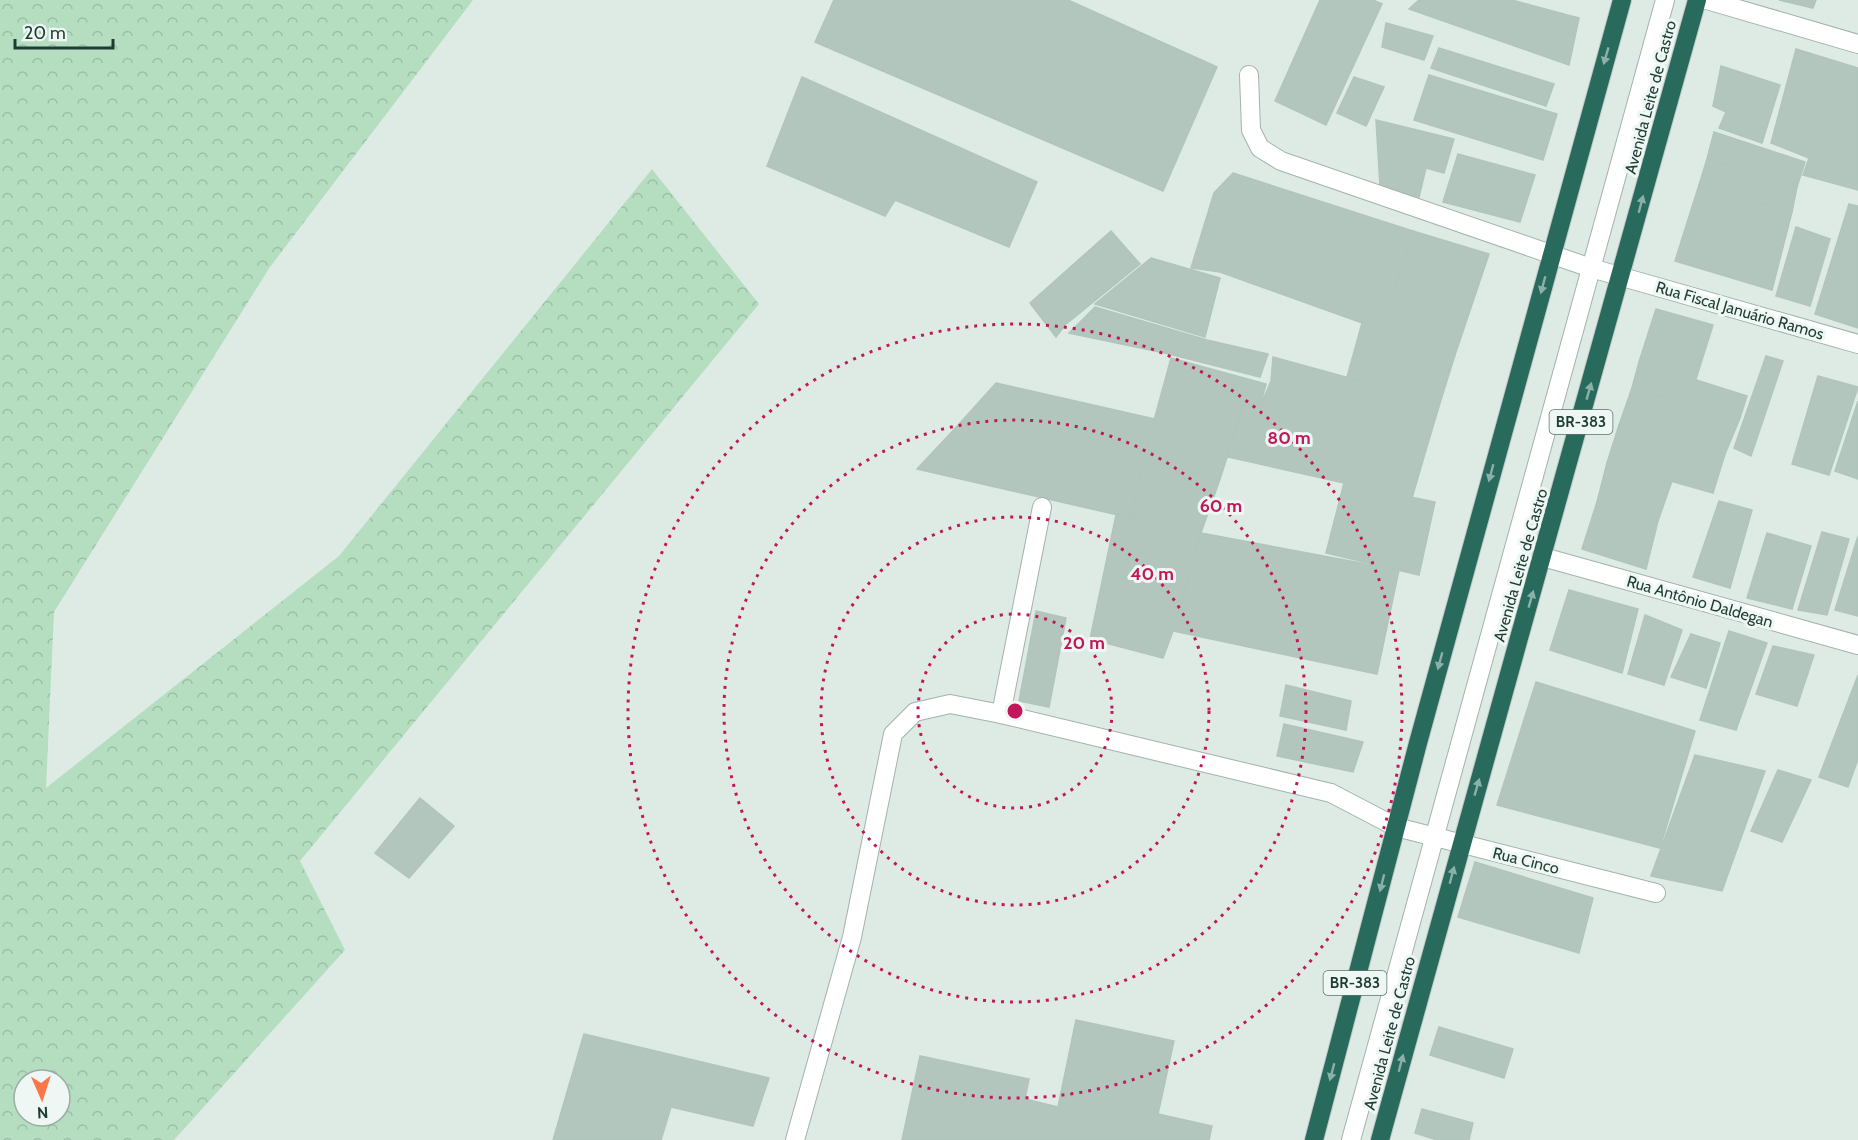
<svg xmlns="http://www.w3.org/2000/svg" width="1858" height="1140" viewBox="0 0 1858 1140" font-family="Cabin,sans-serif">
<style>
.forest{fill:url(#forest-crowns);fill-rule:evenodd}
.building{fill:#b3c6be;stroke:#b0c5bc;stroke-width:1.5}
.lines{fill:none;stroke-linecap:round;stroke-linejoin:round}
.lane-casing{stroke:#a1b3ac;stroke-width:20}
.street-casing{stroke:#a1b3ac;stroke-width:20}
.highway-casing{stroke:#c0c8c6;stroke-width:20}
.lane{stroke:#fff;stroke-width:18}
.street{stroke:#fff;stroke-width:18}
.highway{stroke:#286a5c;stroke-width:18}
.oneway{fill:#8bb0a8}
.ring{fill:none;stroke:#c2185b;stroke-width:3;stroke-dasharray:3 6}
.labels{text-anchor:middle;stroke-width:6;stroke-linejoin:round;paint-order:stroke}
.shield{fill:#eef7f3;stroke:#5c746d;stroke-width:1.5}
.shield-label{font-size:15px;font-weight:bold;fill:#1e3c34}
.street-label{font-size:16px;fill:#1e3c34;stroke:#eef7f3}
.centre{fill:#c2185b;stroke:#eef7f3;stroke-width:3}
.ring-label{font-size:18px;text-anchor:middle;font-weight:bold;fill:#c2185b;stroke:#eef7f3;stroke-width:6;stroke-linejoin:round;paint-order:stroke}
</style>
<defs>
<pattern id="forest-crowns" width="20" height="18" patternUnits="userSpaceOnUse" patternTransform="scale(1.5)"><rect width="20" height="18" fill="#b5dec0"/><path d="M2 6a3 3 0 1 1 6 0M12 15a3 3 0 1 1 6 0" fill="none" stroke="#9bbfa6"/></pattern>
</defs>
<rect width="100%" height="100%" fill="#deebe5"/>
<path class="forest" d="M 0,0 L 473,0 L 270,267 L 54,612 L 46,788 L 339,556 L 652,169 L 759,304 L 300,861 L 345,950 L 174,1140 L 0,1140 ZM 24,1080 L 60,1080 L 60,1116 L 24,1116 Z"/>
<g class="building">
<polygon points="834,0 1068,0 1217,67 1163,191 815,42"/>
<polygon points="1320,0 1373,0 1382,4 1326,125 1275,101"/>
<polygon points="1419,0 1512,0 1579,18 1569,65 1409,9"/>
<polygon points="1779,0 1816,0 1813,8"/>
<polygon points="1386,23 1433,36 1424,60 1382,47"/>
<polygon points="1439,48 1554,84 1546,106 1431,68"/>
<polygon points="1796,49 1858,68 1858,190 1803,175 1809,158 1771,143"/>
<polygon points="1721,66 1780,85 1762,143 1719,128 1726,112 1713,106"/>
<polygon points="1429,75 1557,114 1543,160 1414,120"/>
<polygon points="802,77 1037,182 1009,247 895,200 885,216 767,166"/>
<polygon points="1354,77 1384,87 1366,126 1337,113"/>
<polygon points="1376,120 1454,139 1444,173 1426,168 1419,197 1380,186"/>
<polygon points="1714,132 1805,162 1797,187 1707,159"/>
<polygon points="1458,154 1535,175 1520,222 1443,202"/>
<polygon points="1707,159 1797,187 1792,212 1699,185"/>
<polygon points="1233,173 1413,231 1382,330 1220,272 1191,268 1214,193"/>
<polygon points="1699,185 1792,212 1772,290 1675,261"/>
<polygon points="1849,204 1858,206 1858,328 1815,314"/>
<polygon points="1796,227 1830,239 1810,306 1776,296"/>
<polygon points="1111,231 1140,264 1065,325 1056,337 1030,303"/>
<polygon points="1413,231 1489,254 1455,355 1382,330"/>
<polygon points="1151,258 1220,278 1205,337 1095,304"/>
<polygon points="1095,307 1207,340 1268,354 1260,377 1169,354 1069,333"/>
<polygon points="1656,309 1713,325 1696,379 1639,362"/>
<polygon points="1362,323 1455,355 1440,403 1347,377"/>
<polygon points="1766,356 1783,361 1751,456 1734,448"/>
<polygon points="1273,357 1440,403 1426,450 1260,407 1271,381"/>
<polygon points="1171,358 1266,384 1260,407 1244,405 1220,479 1143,461"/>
<polygon points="1639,362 1747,396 1740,418 1632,388"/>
<polygon points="1818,376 1858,387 1829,475 1792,464"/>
<polygon points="996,383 1155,419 1143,461 960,423"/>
<polygon points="1632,388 1740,418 1725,454 1619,425"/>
<polygon points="1858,401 1858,479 1835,471"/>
<polygon points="1244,405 1260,407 1426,450 1412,498 1228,457"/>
<polygon points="960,423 1143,461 1131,518 917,469"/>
<polygon points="1619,425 1725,454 1713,493 1607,463"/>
<polygon points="1143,461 1220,479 1201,533 1131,518"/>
<polygon points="1607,463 1672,481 1658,521 1597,502"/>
<polygon points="1344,483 1435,502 1419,575 1326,553"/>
<polygon points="1719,501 1752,510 1730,588 1693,577"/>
<polygon points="1597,502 1658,521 1646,569 1582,549"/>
<polygon points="1116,515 1201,533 1173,631 1163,658 1090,639"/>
<polygon points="1822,532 1849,539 1827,615 1798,610"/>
<polygon points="1201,533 1399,570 1377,674 1173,631"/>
<polygon points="1767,533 1811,546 1792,609 1747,598"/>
<polygon points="1858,536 1858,616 1835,610"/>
<polygon points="1569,590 1638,609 1622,673 1550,650"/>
<polygon points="1036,611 1066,618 1049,707 1019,701"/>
<polygon points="1645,615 1682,630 1664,685 1628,674"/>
<polygon points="1729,631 1767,643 1736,730 1700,720"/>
<polygon points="1691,634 1720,643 1706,688 1671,677"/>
<polygon points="1773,646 1814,655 1797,706 1756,694"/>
<polygon points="1858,675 1858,759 1848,787 1819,777"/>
<polygon points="1536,682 1695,731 1660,848 1497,805"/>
<polygon points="1286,685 1351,701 1346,730 1280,716"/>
<polygon points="1284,724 1363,742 1353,772 1277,756"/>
<polygon points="1695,755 1765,771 1722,891 1651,876"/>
<polygon points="1778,770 1811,780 1782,842 1751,831"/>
<polygon points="420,798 454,826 409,878 375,853"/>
<polygon points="1475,862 1593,898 1579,953 1458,917"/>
<polygon points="1076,1020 1174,1041 1158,1114 1212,1126 1209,1140 902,1140 920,1056 1029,1079 1025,1099 1058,1107"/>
<polygon points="1439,1027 1513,1049 1504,1078 1430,1055"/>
<polygon points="584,1034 769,1078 753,1126 671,1107 661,1140 553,1140"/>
<polygon points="1422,1109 1473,1123 1469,1140 1437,1140 1415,1133"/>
</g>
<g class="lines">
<g class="lane-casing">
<g id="lane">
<polyline points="1001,714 1042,507"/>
<polyline points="795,1140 852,937 893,734 915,712 950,704 1001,714 1331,793 1396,827 1656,893"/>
</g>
</g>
<g class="street-casing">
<g id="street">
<polyline points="1707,0 1858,44"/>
<polyline points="1249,75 1251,130 1260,148 1281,161 1591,268 1858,344"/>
<polyline points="1543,557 1858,645"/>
<polyline points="1351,1140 1665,0"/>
</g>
</g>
<g class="highway-casing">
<g id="highway">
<polyline points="1314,1140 1418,743 1622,0"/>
<path d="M 1380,1140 C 1483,759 1593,381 1697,0"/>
</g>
</g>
<use href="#lane" class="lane"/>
<use href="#street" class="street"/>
<use href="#highway" class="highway"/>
</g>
<defs><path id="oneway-solid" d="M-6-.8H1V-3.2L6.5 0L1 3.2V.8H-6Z" transform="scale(1.5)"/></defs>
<g class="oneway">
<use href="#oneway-solid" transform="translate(1606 56) rotate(106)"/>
<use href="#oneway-solid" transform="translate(1641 204) rotate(-75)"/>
<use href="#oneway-solid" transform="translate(1543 285) rotate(105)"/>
<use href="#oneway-solid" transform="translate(1589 391) rotate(-74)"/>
<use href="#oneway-solid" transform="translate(1491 473) rotate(105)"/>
<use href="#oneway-solid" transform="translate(1531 599) rotate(-74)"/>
<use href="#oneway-solid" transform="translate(1440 661) rotate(105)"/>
<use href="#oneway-solid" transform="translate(1477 787) rotate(-74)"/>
<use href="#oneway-solid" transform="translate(1452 875) rotate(-75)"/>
<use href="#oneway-solid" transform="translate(1382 883) rotate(104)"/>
<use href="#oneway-solid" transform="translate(1401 1063) rotate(-75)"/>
<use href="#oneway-solid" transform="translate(1332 1072) rotate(105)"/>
</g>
<g class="ring">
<circle cx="1015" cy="711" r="97"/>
<circle cx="1015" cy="711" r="194"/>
<circle cx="1015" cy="711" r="291"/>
<circle cx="1015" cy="711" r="387"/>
</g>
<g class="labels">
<g class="shield">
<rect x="1549.5" y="410" width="63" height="24" rx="4.5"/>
<rect x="1323.5" y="971" width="63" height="24" rx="4.5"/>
</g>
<g class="shield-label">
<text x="1581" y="427">BR-383</text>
<text x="1355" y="988">BR-383</text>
</g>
<g class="street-label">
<text transform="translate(1650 97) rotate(-75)" y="6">Avenida Leite de Castro</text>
<text transform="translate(1740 310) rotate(16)" y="6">Rua Fiscal Januário Ramos</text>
<text transform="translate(1520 565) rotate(-74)" y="6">Avenida Leite de Castro</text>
<text transform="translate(1700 601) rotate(16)" y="6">Rua Antônio Daldegan</text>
<text transform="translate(1526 860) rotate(14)" y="6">Rua Cinco</text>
<text transform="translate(1389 1033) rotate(-75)" y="6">Avenida Leite de Castro</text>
</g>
</g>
<circle cx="1015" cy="711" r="9" class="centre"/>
<g class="ring-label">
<text x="1289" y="444">80 m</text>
<text x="1221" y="512">60 m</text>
<text x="1152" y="580">40 m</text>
<text x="1084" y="649">20 m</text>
</g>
<g transform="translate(42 1098) rotate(177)"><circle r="28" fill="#eef7f3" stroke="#9baca7" stroke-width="1.5"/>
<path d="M0-4.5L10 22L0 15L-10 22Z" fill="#fd764a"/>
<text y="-9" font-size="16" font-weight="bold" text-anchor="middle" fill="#1e3c34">N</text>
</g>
<path d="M15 39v9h98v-9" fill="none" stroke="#1e3c34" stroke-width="3"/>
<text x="24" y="39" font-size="18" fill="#1e3c34" stroke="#eef7f3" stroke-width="4.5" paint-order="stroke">20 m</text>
</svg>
